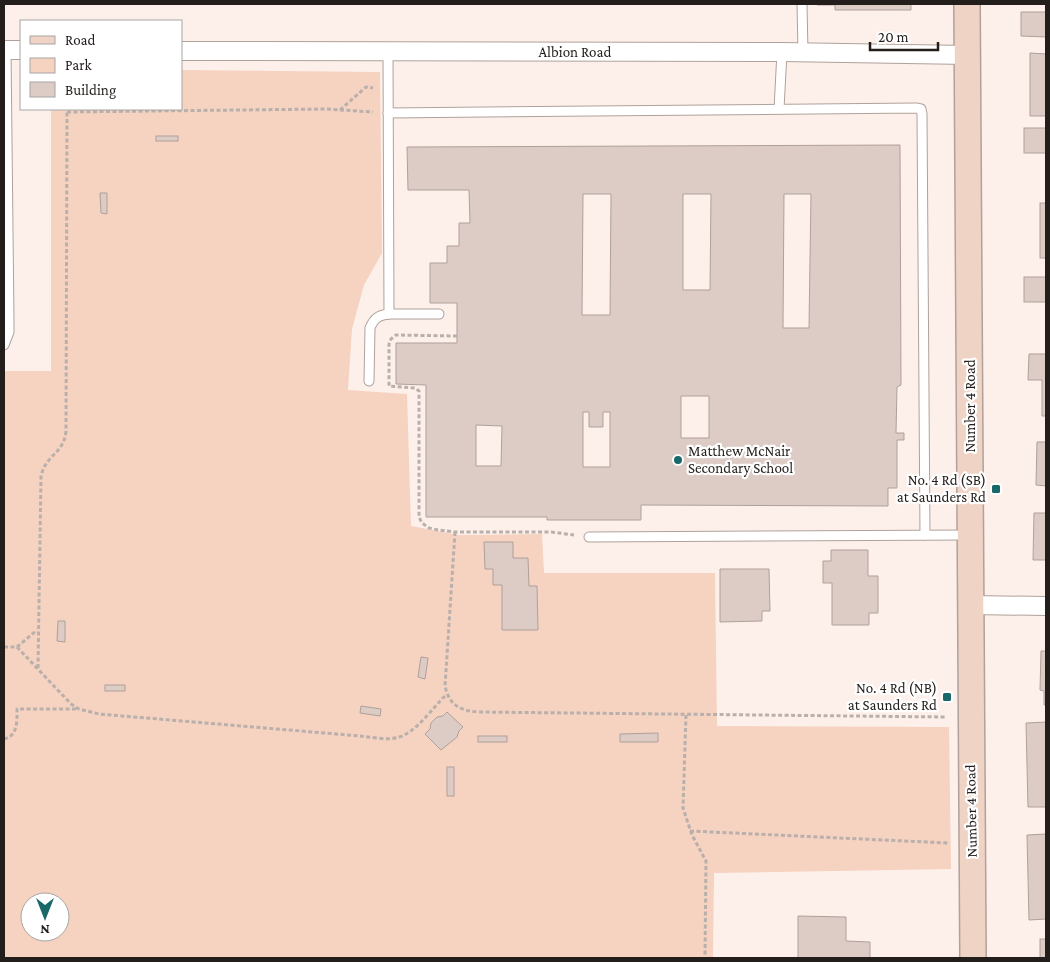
<svg xmlns="http://www.w3.org/2000/svg" width="1050" height="962" viewBox="0 0 1050 962" font-family="'Crimson Pro',serif">
<style>
.green{fill:#f6d2c1;fill-rule:evenodd}
.building{fill:#dcccc5;stroke:#afa099;fill-rule:evenodd}
.lines{fill:none;stroke-linecap:round;stroke-linejoin:round}
.service-casing{stroke:#b0a19a;stroke-width:11}
.minor-casing{stroke:#b0a19a;stroke-width:20}
.secondary-casing{stroke:#b0a19a;stroke-width:28}
.path{stroke:#bab0ab;stroke-width:3;stroke-dasharray:4 2.5;stroke-linecap:butt}
.service{stroke:#fff;stroke-width:9}
.minor{stroke:#fff;stroke-width:18}
.secondary{stroke:#efd3c5;stroke-width:25}
.poi-dot{fill:#1a6869;stroke:#fff;stroke-width:2}
.labels{text-anchor:middle;stroke-width:4.5;stroke-linejoin:round;paint-order:stroke}
.street-label{font-size:15px;fill:#231d1b;stroke:#fff}
.poi-label{font-size:15px;fill:#231d1b;stroke:#fff;text-anchor:end}
</style>
<rect width="100%" height="100%" fill="#fdf0ea"/>
<path class="green" d="M 181,70 L 380,72 L 382,253 L 364,285 L 352,329 L 348,390 L 407,394 L 411,526 L 459,535 L 542,534 L 544,573 L 715,573 L 717,726 L 949,727 L 951,869 L 714,873 L 713,958 L 4,958 L 4,371 L 51,371 L 51,109 L 181,109 ZM 30,902 L 60,902 L 60,932 L 30,932 Z"/>
<g class="building">
<polygon points="817,4 911,4 911,10 835,10 835,5 817,5"/>
<polygon points="1021,12 1046,12 1046,37 1021,36"/>
<polygon points="1030,53 1046,54 1046,116 1030,116"/>
<rect x="1024" y="128" width="22" height="25"/>
<rect x="156" y="136" width="22" height="5"/>
<path d="M 900,145 L 901,385 L 897,387 L 896,433 L 904,433 L 904,440 L 897,440 L 897,488 L 888,488 L 888,506 L 641,505 L 641,520 L 547,520 L 547,517 L 426,517 L 426,385 L 396,384 L 396,343 L 457,343 L 457,303 L 430,303 L 430,263 L 447,263 L 447,246 L 459,246 L 459,223 L 470,223 L 469,190 L 408,190 L 407,147 ZM 583,194 L 611,194 L 610,315 L 582,315 ZM 683,194 L 711,194 L 710,290 L 683,290 ZM 784,194 L 811,194 L 809,328 L 783,328 ZM 681,396 L 709,396 L 709,438 L 681,438 ZM 583,412 L 589,412 L 589,427 L 603,427 L 603,412 L 610,412 L 610,467 L 583,467 ZM 476,425 L 502,426 L 501,466 L 476,466 Z"/>
<polygon points="100,193 107,193 107,214 101,213"/>
<rect x="1040" y="203" width="6" height="55"/>
<rect x="1024" y="277" width="22" height="25"/>
<polygon points="1029,354 1046,354 1046,416 1042,416 1042,380 1028,380"/>
<polygon points="1037,442 1046,442 1046,486 1036,485"/>
<polygon points="1034,513 1046,513 1046,560 1033,560"/>
<polygon points="484,542 513,542 513,558 528,558 529,586 537,586 538,630 502,630 502,585 493,585 493,569 485,569"/>
<polygon points="831,550 868,550 868,576 878,576 878,613 869,613 869,625 832,625 832,583 823,583 823,561 831,561"/>
<polygon points="720,569 769,569 770,611 762,611 762,621 720,622"/>
<polygon points="58,621 65,621 65,642 57,641"/>
<polygon points="1041,651 1046,651 1046,705 1044,705 1044,691 1040,690"/>
<polygon points="421,657 428,658 425,679 418,677"/>
<rect x="105" y="685" width="20" height="6"/>
<polygon points="361,706 381,709 380,716 360,713"/>
<polygon points="447,712 463,727 459,731 457,737 441,750 425,734 430,729 431,723 437,717 443,716"/>
<polygon points="1046,722 1046,807 1028,807 1026,723"/>
<polygon points="658,733 658,742 620,742 620,734"/>
<rect x="478" y="736" width="29" height="6"/>
<rect x="447" y="767" width="7" height="29"/>
<polygon points="1046,834 1046,919 1029,920 1027,835"/>
<polygon points="798,916 846,917 846,941 870,942 870,958 798,958"/>
<rect x="1040" y="939" width="6" height="19"/>
</g>
<g class="lines">
<g class="service-casing">
<g id="service">
<polyline points="802,4 803,53"/>
<polyline points="779,109 782,52"/>
<polyline points="388,113 916,108 921,109 922,114 925,535"/>
<polyline points="389,314 439,314"/>
<polyline points="4,345 9,332 9,321 6,50"/>
<path d="M 369,381 L 370,328 C 374,318 379,315 389,314 L 388,52"/>
<polyline points="589,537 970,535"/>
</g>
</g>
<g class="minor-casing">
<g id="minor">
<polyline points="4,50 21,50"/>
<polyline points="181,51 782,52 968,55"/>
<polyline points="970,605 1046,606"/>
</g>
</g>
<g class="secondary-casing">
<polyline id="secondary" points="967,4 973,958"/>
</g>
<g class="path">
<polyline points="340,110 366,87 373,88"/>
<polyline points="67,112 326,109 373,112"/>
<polyline points="457,336 396,335 391,339 389,344 389,386 415,388 419,391 419,517 422,523 429,528 438,530 455,532 551,532 574,535"/>
<path d="M 455,532 L 445,686 C 449,705 460,711 479,712 L 947,717"/>
<polyline points="4,647 17,647 37,630"/>
<path d="M 17,647 L 71,704 L 79,709 L 99,714 L 360,736 C 372,737 387,741 399,737 C 417,732 433,707 446,695"/>
<path d="M 38,668 L 41,476 C 46,454 64,454 66,431 L 67,109"/>
<polyline points="686,715 683,808 692,835 706,861 705,958"/>
<path d="M 4,739 C 18,736 17,721 17,709 L 78,709"/>
<polyline points="690,831 948,843"/>
</g>
<use href="#service" class="service"/>
<use href="#minor" class="minor"/>
<use href="#secondary" class="secondary"/>
</g>
<g class="poi-dot">
<circle cx="678" cy="460" r="5"/>
<rect x="991" y="484" width="10" height="10" rx="2.5"/>
<rect x="942" y="692" width="10" height="10" rx="2.5"/>
</g>
<g class="labels">
<g class="street-label">
<text x="575" y="57">Albion Road</text>
<text transform="translate(970 406) rotate(-90)" y="5">Number 4 Road</text>
<text transform="translate(971 811) rotate(-91)" y="5">Number 4 Road</text>
</g>
<g class="poi-label">
<text x="688" y="456" text-anchor="start">Matthew McNair<tspan x="688" dy="17">Secondary School</tspan></text>
<text x="986" y="485">No. 4 Rd (SB)<tspan x="986" dy="17">at Saunders Rd</tspan></text>
<text x="937" y="693">No. 4 Rd (NB)<tspan x="937" dy="17">at Saunders Rd</tspan></text>
</g>
</g>
<rect width="1050" height="962" fill="none" stroke="#231d1b" stroke-width="10"/>
<rect x="20" y="20" width="162" height="90" fill="#ffffff" stroke="#a7a5a4"/>
<rect x="30" y="36" width="25" height="8" fill="#efd3c5" stroke="#a7a5a4"/>
<text x="65" y="45" font-size="15" fill="#231d1b">Road</text>
<rect x="30" y="58" width="25" height="15" fill="#f6d2c1" stroke="#a7a5a4"/>
<text x="65" y="70" font-size="15" fill="#231d1b">Park</text>
<rect x="30" y="82" width="25" height="15" fill="#dcccc5" stroke="#a7a5a4"/>
<text x="65" y="95" font-size="15" fill="#231d1b">Building</text>
<g transform="translate(45 917) rotate(180)"><circle r="24" fill="#ffffff" stroke="#a7a5a4"/>
<path d="M0-4L9 19L0 12L-9 19Z" fill="#1a6869"/>
<text y="-8" font-size="14" font-weight="bold" text-anchor="middle" fill="#231d1b">N</text>
</g>
<path d="M870 42v8h68v-8" fill="none" stroke="#231d1b" stroke-width="2.5"/>
<text x="878" y="42" font-size="15" fill="#231d1b" stroke="#ffffff" stroke-width="4" paint-order="stroke">20 m</text>
</svg>
